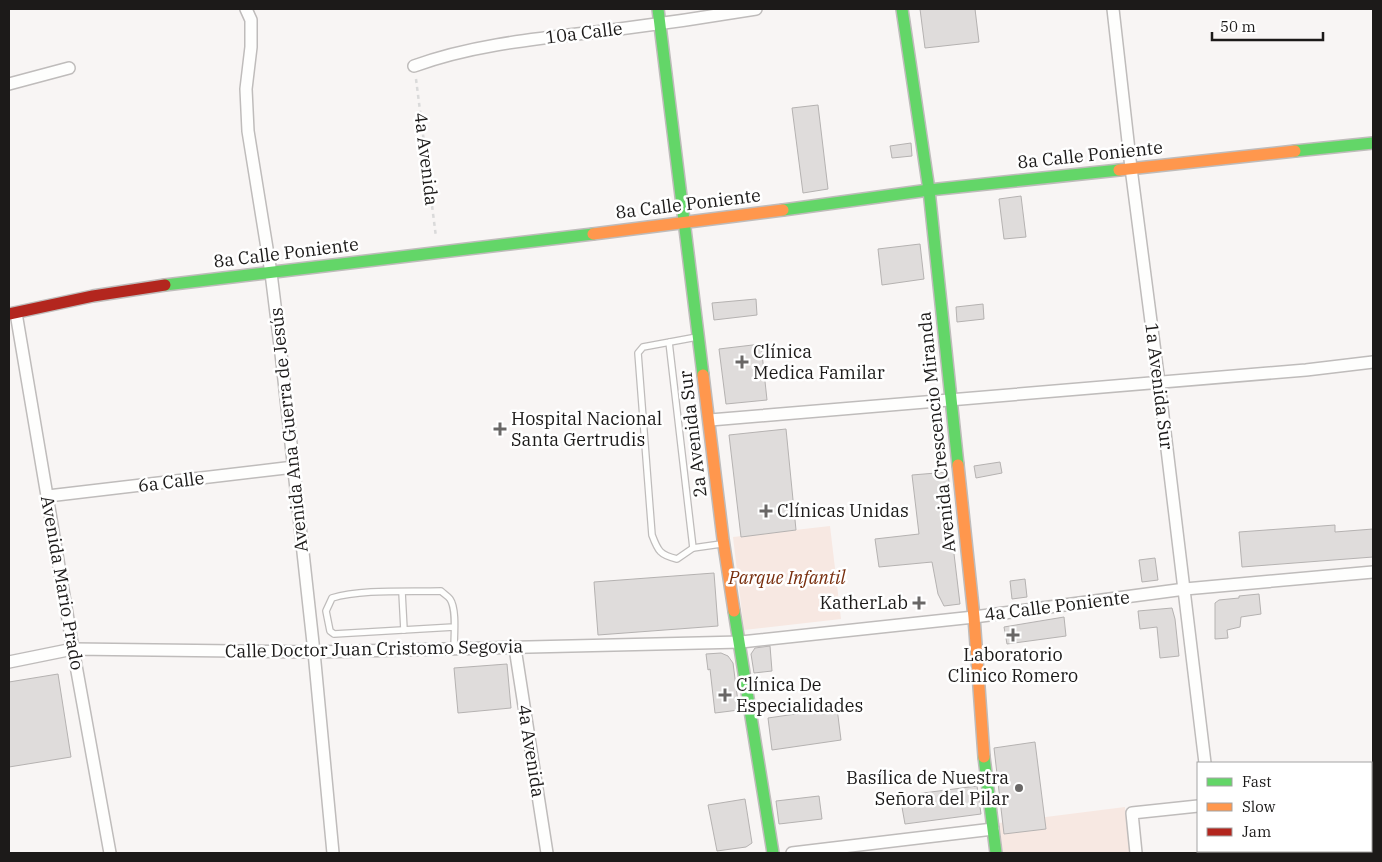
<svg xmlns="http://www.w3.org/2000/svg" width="1382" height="862" viewBox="0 0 1382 862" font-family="'IBM Plex Serif',serif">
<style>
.green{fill:#f7e8e2}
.building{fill:#dfdcdb;stroke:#b5b2b1}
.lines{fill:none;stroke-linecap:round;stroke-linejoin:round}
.lane-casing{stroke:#bfbcbb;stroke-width:8}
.street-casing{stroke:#bfbcbb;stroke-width:14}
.fast-casing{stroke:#bfbcbb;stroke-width:14}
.slow-casing{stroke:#bfbcbb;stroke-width:14}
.jam-casing{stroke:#bfbcbb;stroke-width:14}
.path{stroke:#dadada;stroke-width:2.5;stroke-dasharray:4 4;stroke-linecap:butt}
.lane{stroke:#fefefd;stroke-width:5.5}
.street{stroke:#fefefd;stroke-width:11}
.fast{stroke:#63d668;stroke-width:11}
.slow{stroke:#ff974d;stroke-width:11}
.jam{stroke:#b3261e;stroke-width:11}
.poi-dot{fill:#696766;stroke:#fff;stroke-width:2}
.labels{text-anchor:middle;stroke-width:5;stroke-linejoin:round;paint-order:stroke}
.street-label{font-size:18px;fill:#1c1a19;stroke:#fff}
.poi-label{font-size:18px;fill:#1c1a19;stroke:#fff;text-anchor:start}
.park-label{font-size:18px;font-style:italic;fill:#782e0d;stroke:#fff}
</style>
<rect width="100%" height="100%" fill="#f8f5f4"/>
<g class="green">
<polygon points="830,526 841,619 744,630 733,537"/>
<polygon points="1125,807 1130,853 1003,853 999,823"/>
</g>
<g class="building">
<polygon points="920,9 975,9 979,42 925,48"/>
<polygon points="818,105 828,189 803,193 792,108"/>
<polygon points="911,143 912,156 892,158 890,146"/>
<polygon points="1021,196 1026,237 1004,239 999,199"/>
<polygon points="920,244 924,279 882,285 878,249"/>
<polygon points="756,299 757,315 714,320 712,303"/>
<polygon points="983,304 984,319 957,322 956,307"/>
<polygon points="761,344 767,400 726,404 719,349"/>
<polygon points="786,429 796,530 741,537 729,435"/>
<polygon points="1000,462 1002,473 976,478 974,466"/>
<polygon points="948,472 952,512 949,512 960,604 944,606 938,594 932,562 879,567 875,539 919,534 912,475"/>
<polygon points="1335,525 1335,532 1373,529 1373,557 1242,567 1239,532"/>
<polygon points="1155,558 1158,580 1142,582 1139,560"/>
<polygon points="714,573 718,626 598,635 594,582"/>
<polygon points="1025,579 1027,597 1012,599 1010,581"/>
<polygon points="1259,594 1261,614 1241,617 1240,627 1227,630 1228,638 1215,639 1215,603 1219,600 1239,598 1239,596"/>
<polygon points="1172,608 1175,619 1179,656 1160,658 1157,627 1140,629 1138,611"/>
<polygon points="1064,617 1066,636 1007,644 1004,627"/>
<polygon points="770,646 772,671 754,673 751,654 755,648"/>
<polygon points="721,653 728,656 733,663 739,710 715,713 710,669 708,670 706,654"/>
<polygon points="507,664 511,708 458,713 454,668"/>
<polygon points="58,674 71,757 9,767 9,682"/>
<polygon points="837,708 841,740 772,750 768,718"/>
<polygon points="1035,742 1046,829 1004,834 994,748"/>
<polygon points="977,786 981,814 905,824 900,796"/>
<polygon points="819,796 822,819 779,824 776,801"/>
<polygon points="745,799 752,843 746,847 717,851 708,805"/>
</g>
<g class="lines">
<g class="lane-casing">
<g id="lane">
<path d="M 669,342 L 693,548 L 677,559 C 660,555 658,551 652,535 L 638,353 L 643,347 L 697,337"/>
<polyline points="693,548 721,544"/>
<polyline points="402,592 404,630"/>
<path d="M 454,627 L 334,634 L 330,631 L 326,611 L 332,598 C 361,589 409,592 441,591 C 444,594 448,596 450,599 C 457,609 454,636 454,649"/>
</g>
</g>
<g class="street-casing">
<g id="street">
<polyline points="246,9 251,20 251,47 246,89 248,131 271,273 282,362 314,652 333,853"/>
<polyline points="1113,9 1131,168 1159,383 1205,763"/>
<path d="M 414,66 C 477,43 546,38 612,30 C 660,24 708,17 756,9"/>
<polyline points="9,84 69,68"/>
<polyline points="16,313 73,649 110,853"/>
<polyline points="710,420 1306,370 1373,362"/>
<polyline points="48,496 294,467"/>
<polyline points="515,648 547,853"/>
<polyline points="9,662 73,649 314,652 741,642 974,617 1185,589 1373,572"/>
<polyline points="1371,790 1373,790"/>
<polyline points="1216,851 1216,853"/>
<polyline points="792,853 993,829"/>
<polyline points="1136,853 1132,813 1198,806"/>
</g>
</g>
<g class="fast-casing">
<g id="fast">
<polyline points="658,9 703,375"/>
<polyline points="902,9 929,190 958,465"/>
<polyline points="1295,151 1373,143"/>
<polyline points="783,210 929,190 1119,170"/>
<polyline points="165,285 593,234"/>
<polyline points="734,611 773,853"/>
<polyline points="984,757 996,853"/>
</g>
</g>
<g class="slow-casing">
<g id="slow">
<polyline points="1119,170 1295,151"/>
<polyline points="593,234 783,210"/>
<polyline points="703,375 723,539 734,611"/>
<polyline points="958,465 974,617 984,757"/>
</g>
</g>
<g class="jam-casing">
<polyline id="jam" points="9,314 93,296 165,285"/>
</g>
<polyline class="path" points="416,79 436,237"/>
<use href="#lane" class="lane"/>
<use href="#street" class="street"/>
<use href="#fast" class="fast"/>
<use href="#slow" class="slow"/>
<use href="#jam" class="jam"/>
</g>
<g class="poi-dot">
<path d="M739.5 354.5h5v5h5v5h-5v5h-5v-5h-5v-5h5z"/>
<path d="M497.5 421.5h5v5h5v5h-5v5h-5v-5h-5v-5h5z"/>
<path d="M763.5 503.5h5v5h5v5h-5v5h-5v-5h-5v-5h5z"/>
<path d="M916.5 595.5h5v5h5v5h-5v5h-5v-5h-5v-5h5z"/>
<path d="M1010.5 627.5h5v5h5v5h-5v5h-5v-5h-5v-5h5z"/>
<path d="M722.5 687.5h5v5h5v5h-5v5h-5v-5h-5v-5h5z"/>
<circle cx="1019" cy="788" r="5"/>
</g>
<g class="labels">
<g class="street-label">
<text transform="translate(584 33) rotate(-7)" y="6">10a Calle</text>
<text transform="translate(1090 155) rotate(-6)" y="6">8a Calle Poniente</text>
<text transform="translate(426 159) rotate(83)" y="6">4a Avenida</text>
<text transform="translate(688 204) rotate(-7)" y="6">8a Calle Poniente</text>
<text transform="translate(286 253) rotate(-7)" y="6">8a Calle Poniente</text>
<text transform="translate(1159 386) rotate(83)" y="6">1a Avenida Sur</text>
<text transform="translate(289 430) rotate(-96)" y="6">Avenida Ana Guerra de Jesús</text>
<text transform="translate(937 432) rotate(-96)" y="6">Avenida Crescencio Miranda</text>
<text transform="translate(693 434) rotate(-97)" y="6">2a Avenida Sur</text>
<text transform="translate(171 482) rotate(-7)" y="6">6a Calle</text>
<text transform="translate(62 583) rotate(80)" y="6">Avenida Mario Prado</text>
<text transform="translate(1057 606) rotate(-7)" y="6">4a Calle Poniente</text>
<text transform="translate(374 649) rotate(-1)" y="6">Calle Doctor Juan Cristomo Segovia</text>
<text transform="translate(531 751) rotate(81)" y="6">4a Avenida</text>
</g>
<g class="poi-label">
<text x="753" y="358">Clínica<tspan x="753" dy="21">Medica Familar</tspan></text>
<text x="511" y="425">Hospital Nacional<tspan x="511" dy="21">Santa Gertrudis</tspan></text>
<text x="777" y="517">Clínicas Unidas</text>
<text x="908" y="609" text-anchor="end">KatherLab</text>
<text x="1013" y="661" text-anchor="middle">Laboratorio<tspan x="1013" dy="21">Clinico Romero</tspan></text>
<text x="736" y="691">Clínica De<tspan x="736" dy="21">Especialidades</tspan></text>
<text x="1009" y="784" text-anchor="end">Basílica de Nuestra<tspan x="1009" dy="21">Señora del Pilar</tspan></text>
</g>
<g class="park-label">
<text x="787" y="584">Parque Infantil</text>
</g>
</g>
<rect width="1382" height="862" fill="none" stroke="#1c1a19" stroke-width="20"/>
<rect x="1197" y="762" width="175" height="90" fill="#ffffff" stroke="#a4a3a3"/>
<rect x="1207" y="778" width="25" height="8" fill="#63d668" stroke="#a4a3a3"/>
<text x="1242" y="787" font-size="15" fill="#1c1a19">Fast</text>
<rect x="1207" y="803" width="25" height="8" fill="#ff974d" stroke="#a4a3a3"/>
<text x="1242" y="812" font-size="15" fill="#1c1a19">Slow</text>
<rect x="1207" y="828" width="25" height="8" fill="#b3261e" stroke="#a4a3a3"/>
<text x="1242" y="837" font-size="15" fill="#1c1a19">Jam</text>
<path d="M1212 32v8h111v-8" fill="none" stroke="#1c1a19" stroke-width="2.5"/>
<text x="1220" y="32" font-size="15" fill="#1c1a19" stroke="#ffffff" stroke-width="4" paint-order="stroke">50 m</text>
</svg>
